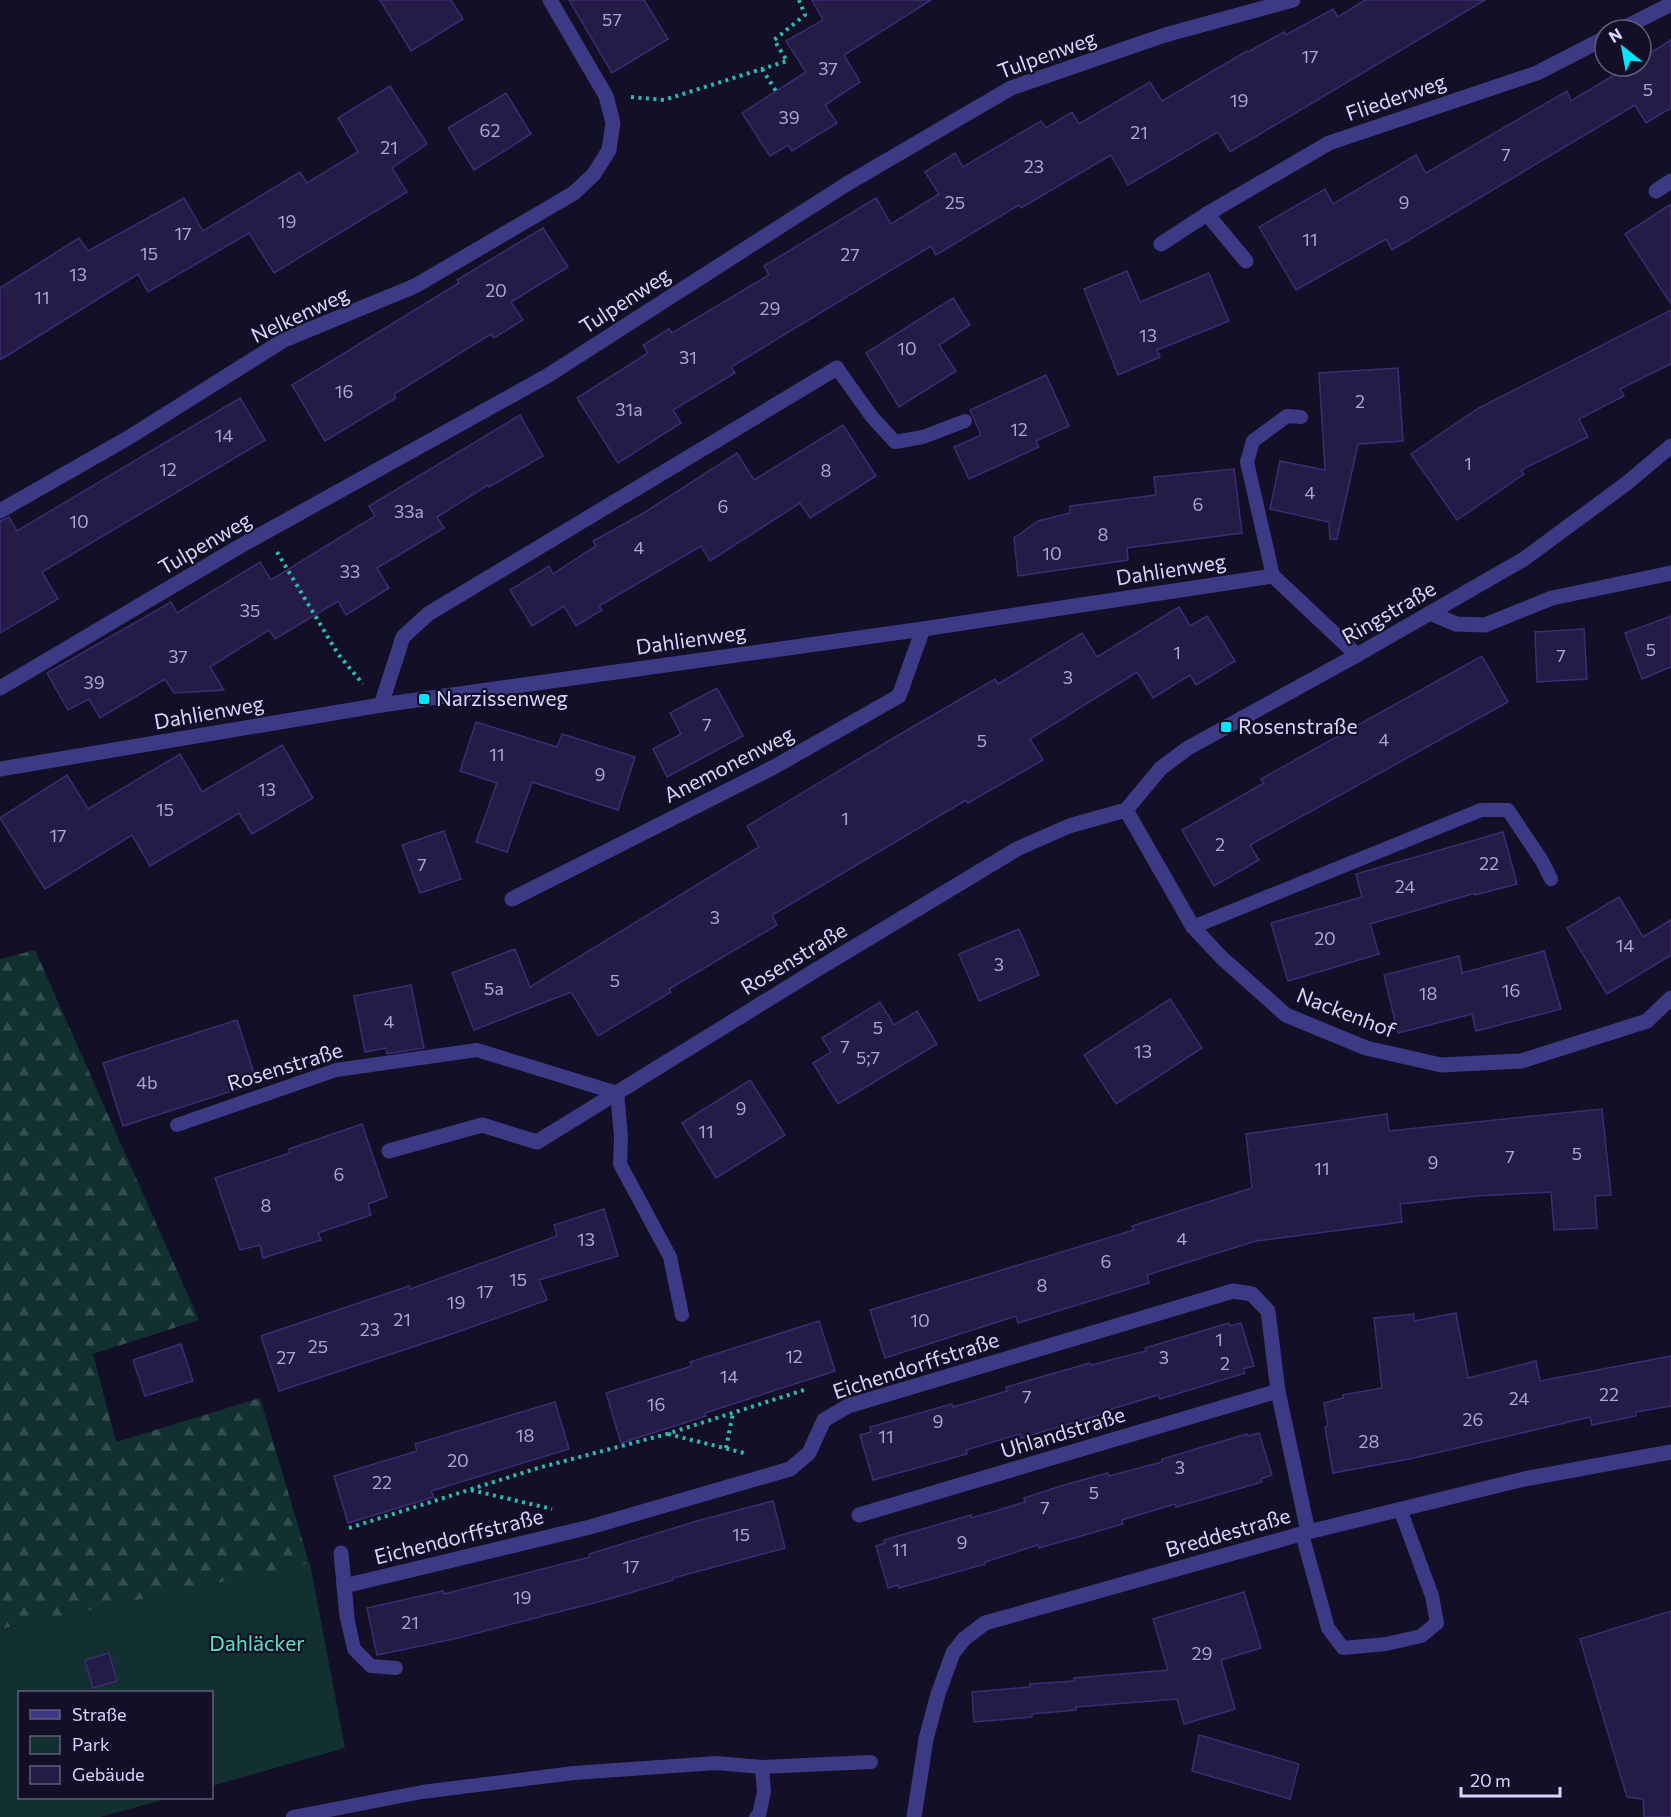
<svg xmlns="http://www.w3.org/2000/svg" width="1671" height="1817" viewBox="0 0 1671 1817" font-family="Commissioner,sans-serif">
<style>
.forest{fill:url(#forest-firs)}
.green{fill:#12302f}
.building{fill:#241b47;stroke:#3b2d73;stroke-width:1.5}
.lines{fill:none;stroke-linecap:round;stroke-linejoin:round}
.path{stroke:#2fb8b0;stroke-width:4;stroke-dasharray:3 4.5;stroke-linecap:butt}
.service{stroke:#3d3a85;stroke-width:14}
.minor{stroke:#3d3a85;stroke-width:15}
.poi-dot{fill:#00e5ff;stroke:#130f26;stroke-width:2}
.labels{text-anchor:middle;stroke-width:4.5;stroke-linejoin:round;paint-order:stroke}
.number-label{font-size:18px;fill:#aca6d1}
.street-label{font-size:21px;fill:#d9d4ff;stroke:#130f26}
.poi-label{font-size:21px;fill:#d9d4ff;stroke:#130f26;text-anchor:start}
.park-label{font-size:21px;fill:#5fe0c0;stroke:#130f26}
</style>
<defs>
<pattern id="forest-firs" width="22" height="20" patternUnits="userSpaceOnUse" patternTransform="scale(1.5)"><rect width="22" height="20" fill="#12302f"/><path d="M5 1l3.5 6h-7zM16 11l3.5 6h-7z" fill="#344d4e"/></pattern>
</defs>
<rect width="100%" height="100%" fill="#130f26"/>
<polygon class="forest" points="35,950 199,1320 93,1354 116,1442 260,1398 310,1566 0,1629 0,959"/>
<polygon class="green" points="310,1563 345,1748 212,1786 212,1692 20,1692 20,1798 169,1798 100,1817 0,1817 0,1629"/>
<g class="building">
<polygon points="380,0 451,0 463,19 411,51"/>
<polygon points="569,0 644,0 668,39 612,73"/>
<polygon points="812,0 931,0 844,55 860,82 825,105 837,123 792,151 788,145 770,156 742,113 806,72 786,41 823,20"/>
<polygon points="1365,0 1485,0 1230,152 1218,132 1128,185 1111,155 1021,208 1019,205 936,255 931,246 731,367 735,373 673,410 681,423 618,463 577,398 648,353 643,345 669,329 672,333 769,275 764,266 876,198 891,224 939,194 925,172 955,153 963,167 1041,121 1046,128 1072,112 1079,124 1150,82 1162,101 1247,51 1248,52 1284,32 1286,35 1333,9 1338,17"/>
<polygon points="1671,40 1671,108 1646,123 1635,105 1392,250 1386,239 1296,290 1259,227 1325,189 1333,204 1416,155 1426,173 1567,91 1571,101 1629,66 1641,66 1641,59"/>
<polygon points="390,86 427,144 392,168 407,192 274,273 249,233 148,292 138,274 0,360 0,288 79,238 88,251 184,198 203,231 300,172 307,183 358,152 338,118"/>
<polygon points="506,93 531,134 474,170 448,128"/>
<polygon points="1671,204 1671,304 1625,234"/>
<polygon points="543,228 568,267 511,302 523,320 494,338 491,334 394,394 396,398 325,441 292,385 459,283 457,280"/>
<polygon points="1127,271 1140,302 1209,273 1229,321 1157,350 1160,357 1118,375 1084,289"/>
<polygon points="953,298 970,325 939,345 956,371 899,407 866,353"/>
<polygon points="1671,310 1671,364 1620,389 1624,396 1579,419 1588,437 1521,470 1524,474 1457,520 1411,454 1479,408"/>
<polygon points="1398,368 1403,441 1358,444 1337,539 1330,539 1329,522 1270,509 1280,461 1325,470 1319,373"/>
<polygon points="1046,375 1069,426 1036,441 1039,447 969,479 954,447 981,435 970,410"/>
<polygon points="240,398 265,440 42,572 58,599 0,633 0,521 9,517 17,531"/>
<polygon points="520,415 543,456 489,487 488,485 437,517 444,528 377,568 389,588 346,615 338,601 275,639 269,630 210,667 224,690 174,693 165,679 100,718 89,699 68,710 47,673 171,602 177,613 260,562 271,580 375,516 369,506"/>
<polygon points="843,425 876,476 810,518 800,503 710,561 701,546 599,606 602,610 576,626 564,606 532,626 510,590 549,566 553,574 596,546 593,541 642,514 737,453 754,480"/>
<polygon points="1234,469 1242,533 1127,548 1128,560 1018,576 1014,538 1038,521 1070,513 1070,506 1156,495 1154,477"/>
<polygon points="1179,607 1190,626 1207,616 1235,661 1196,685 1190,675 1153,698 1137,672 1030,739 1043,760 968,803 966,800 772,915 777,925 669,989 671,992 598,1036 571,992 474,1030 452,973 515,949 530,987 759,847 747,826 897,736 995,679 998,684 1082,633 1097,657"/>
<polygon points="1671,616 1671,667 1642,679 1625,633"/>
<polygon points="1584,629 1587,679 1537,682 1535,632"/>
<polygon points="1482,656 1508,702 1250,845 1259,860 1214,886 1182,830 1264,783 1261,779"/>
<polygon points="717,688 743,736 667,777 653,749 681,734 670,713"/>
<polygon points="476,722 557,747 562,734 635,757 618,810 532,782 507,852 476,842 497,783 460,771"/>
<polygon points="282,745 313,798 252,834 239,813 150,866 132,835 45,889 0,818 67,775 88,809 180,754 202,792"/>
<polygon points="444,831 461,879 420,893 402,845"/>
<polygon points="1503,832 1517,884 1475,895 1475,893 1370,924 1379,954 1288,981 1271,923 1362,897 1356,874"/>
<polygon points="1619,897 1643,937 1671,920 1671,955 1607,994 1567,928"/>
<polygon points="1019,929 1039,975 979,1001 959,954"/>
<polygon points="1544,951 1561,1009 1476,1031 1472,1014 1398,1033 1384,975 1459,956 1462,973"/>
<polygon points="411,985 424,1048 387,1054 386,1048 365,1052 354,996"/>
<polygon points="1170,999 1202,1048 1116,1104 1084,1055"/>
<polygon points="880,1002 894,1025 917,1011 937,1044 838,1104 813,1063 831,1052 822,1038"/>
<polygon points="237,1020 257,1083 123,1126 103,1063"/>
<polygon points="750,1080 785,1135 716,1178 682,1123"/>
<polygon points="1602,1109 1611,1195 1595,1196 1597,1228 1554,1230 1551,1192 1477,1196 1400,1204 1402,1222 1256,1241 1147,1275 1149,1283 1018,1323 1016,1316 885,1358 870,1310 1134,1230 1132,1226 1252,1188 1246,1134 1387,1114 1389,1131"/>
<polygon points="362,1124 387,1197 368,1204 371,1215 318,1233 321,1240 263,1258 260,1245 240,1250 215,1178 290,1153 289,1149"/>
<polygon points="604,1209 618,1256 539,1280 547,1300 449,1335 279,1391 261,1336 409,1286 410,1289 557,1236 554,1225"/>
<polygon points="1456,1313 1468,1378 1536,1361 1540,1381 1671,1356 1671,1406 1636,1412 1636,1416 1592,1425 1590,1417 1414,1458 1333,1473 1325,1427 1328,1426 1324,1403 1343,1398 1343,1395 1382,1388 1374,1318 1414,1314 1414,1321"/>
<polygon points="819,1321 835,1371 705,1413 706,1416 621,1443 606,1393 692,1366 690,1362"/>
<polygon points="1229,1323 1230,1326 1241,1323 1254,1366 1243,1369 1245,1373 1160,1399 1158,1395 1105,1411 1106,1413 1021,1438 1020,1434 966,1450 967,1454 873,1480 860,1435 871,1432 870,1427 952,1404 953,1407 1007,1391 1006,1387 1090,1363 1091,1365 1146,1351 1145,1348"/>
<polygon points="181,1344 193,1381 145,1396 133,1360"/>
<polygon points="555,1402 569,1449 431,1491 434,1497 348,1523 334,1476 417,1451 415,1444"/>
<polygon points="1259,1433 1272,1475 1261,1479 1262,1482 1176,1507 1175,1504 1122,1520 1123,1524 1039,1548 1038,1545 985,1562 985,1564 925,1581 899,1588 898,1585 888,1588 876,1546 885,1543 884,1540 971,1515 971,1518 999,1510 1025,1502 1024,1498 1064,1485 1108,1473 1109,1476 1162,1462 1162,1459 1247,1434 1248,1436"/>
<polygon points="773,1501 785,1548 673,1578 673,1580 609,1599 458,1638 377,1655 367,1608 443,1591 444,1594 590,1557 589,1554 697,1521"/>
<polygon points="1244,1592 1261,1648 1221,1660 1235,1709 1184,1724 1177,1699 1076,1707 1076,1710 1032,1714 1032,1717 974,1722 972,1692 1030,1687 1030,1684 1074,1681 1074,1678 1168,1670 1153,1619"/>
<polygon points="1671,1611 1671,1817 1644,1817 1643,1799 1627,1797 1580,1639"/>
<polygon points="109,1653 117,1681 93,1688 85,1660"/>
<polygon points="1199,1735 1299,1764 1290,1799 1192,1771"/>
</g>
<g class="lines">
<g class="path">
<polyline points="762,69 776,91"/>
<polyline points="631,97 664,100 787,61 774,40 805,15 799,0"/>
<polyline points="277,552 338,654 363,684"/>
<polyline points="668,1434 748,1454"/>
<polyline points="726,1448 733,1413"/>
<polyline points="471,1490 552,1509"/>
<polyline points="349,1528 538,1468 667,1434 804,1390"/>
</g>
<g class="service">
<polyline points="837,368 872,417 895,442 923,437 965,421"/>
<polyline points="1273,576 1247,462 1253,441 1287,416 1301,417"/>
<polyline points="1193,927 1481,810 1508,810 1542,861 1551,879"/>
<polyline points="177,1125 336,1070 477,1050 617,1093 621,1136 620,1164 670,1257 682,1315"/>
<polyline points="1302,1534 1328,1628 1343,1648 1386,1644 1421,1636 1437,1623 1432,1596 1400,1509"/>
<polyline points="347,1617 354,1649 371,1666 396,1668"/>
<polyline points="762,1767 871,1762"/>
<polyline points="293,1817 422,1792 574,1773 716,1763 762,1767 764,1792 759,1815 756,1817"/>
</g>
<g class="minor">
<polyline points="1620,30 1671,4"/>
<polyline points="1656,191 1671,181"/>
<polyline points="1207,214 1246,261"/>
<polyline points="1161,244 1207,214 1329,143 1537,73 1605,38"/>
<polyline points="0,511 128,438 284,340 415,286 574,193 594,174 609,150 613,123 606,96 550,0"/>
<polyline points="1430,613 1456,624 1485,625 1552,598 1671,573"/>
<polyline points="0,688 242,545 547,376 845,185 1011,88 1165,35 1293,0"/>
<polyline points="381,705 403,637 428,614 837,368"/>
<polyline points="0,769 381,705 923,629 1273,576 1357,655"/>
<polyline points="1126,810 1193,927 1222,958 1286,1015 1366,1048 1441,1065 1521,1061 1647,1021 1671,998"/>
<polyline points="1126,810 1161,768 1188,748 1357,655 1524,559 1627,483 1671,446"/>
<polyline points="512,899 774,767 899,696 923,629"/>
<polyline points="389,1151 482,1125 537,1142 816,970 1017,849 1069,826 1126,810"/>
<polyline points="859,1515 1278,1391"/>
<polyline points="341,1553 347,1617"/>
<polyline points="344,1586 590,1527 790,1469 809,1453 824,1420 848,1406 1233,1291 1252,1294 1268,1311 1278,1391 1308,1532"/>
<polyline points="914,1817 926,1739 938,1694 953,1653 964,1639 985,1623 1308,1532 1524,1479 1671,1452"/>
</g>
</g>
<g class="poi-dot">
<rect x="418" y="693" width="12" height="12" rx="3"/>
<rect x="1220" y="721" width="12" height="12" rx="3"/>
</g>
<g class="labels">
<g class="number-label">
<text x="612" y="26">57</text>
<text x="1310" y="63">17</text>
<text x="828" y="75">37</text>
<text x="1648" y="96">5</text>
<text x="1239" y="107">19</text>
<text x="789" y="124">39</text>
<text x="490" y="137">62</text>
<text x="1139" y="139">21</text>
<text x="389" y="154">21</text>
<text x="1506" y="161">7</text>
<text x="1034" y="173">23</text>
<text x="955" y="209">25</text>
<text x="1404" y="209">9</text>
<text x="287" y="228">19</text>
<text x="183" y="240">17</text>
<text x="1310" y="246">11</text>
<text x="149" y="260">15</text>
<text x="850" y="261">27</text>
<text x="78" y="281">13</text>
<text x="496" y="297">20</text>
<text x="42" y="304">11</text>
<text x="770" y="315">29</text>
<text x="1148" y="342">13</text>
<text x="907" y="355">10</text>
<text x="688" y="364">31</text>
<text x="344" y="398">16</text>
<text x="1360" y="408">2</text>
<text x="629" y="416">31a</text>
<text x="1019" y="436">12</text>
<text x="224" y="442">14</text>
<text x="1468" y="470">1</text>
<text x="168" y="476">12</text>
<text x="826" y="477">8</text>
<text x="1310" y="499">4</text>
<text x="1198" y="511">6</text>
<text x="723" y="513">6</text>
<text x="409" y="518">33a</text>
<text x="79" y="528">10</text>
<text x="1103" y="541">8</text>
<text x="639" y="554">4</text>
<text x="1052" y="560">10</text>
<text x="350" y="578">33</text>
<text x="250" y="617">35</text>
<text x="1651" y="656">5</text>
<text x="1177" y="659">1</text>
<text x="1561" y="662">7</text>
<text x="178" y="663">37</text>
<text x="1068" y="684">3</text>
<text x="94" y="689">39</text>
<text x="707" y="731">7</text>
<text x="1384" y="746">4</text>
<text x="982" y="747">5</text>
<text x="497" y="761">11</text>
<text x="600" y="781">9</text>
<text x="267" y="796">13</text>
<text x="165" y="816">15</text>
<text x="845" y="825">1</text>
<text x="58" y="842">17</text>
<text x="1220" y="851">2</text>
<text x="1489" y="870">22</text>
<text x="422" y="871">7</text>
<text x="1405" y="893">24</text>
<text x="715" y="924">3</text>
<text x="1325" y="945">20</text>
<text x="1625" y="952">14</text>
<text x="999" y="971">3</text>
<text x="615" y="987">5</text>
<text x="494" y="995">5a</text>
<text x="1511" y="997">16</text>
<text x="1428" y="1000">18</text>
<text x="389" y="1028">4</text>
<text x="878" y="1034">5</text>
<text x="845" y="1053">7</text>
<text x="1143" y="1058">13</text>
<text x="868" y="1064">5;7</text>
<text x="147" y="1089">4b</text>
<text x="741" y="1115">9</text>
<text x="706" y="1138">11</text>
<text x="1577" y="1160">5</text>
<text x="1510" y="1163">7</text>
<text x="1433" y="1169">9</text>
<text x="1322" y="1175">11</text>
<text x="339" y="1181">6</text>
<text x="266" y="1212">8</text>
<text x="1182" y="1245">4</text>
<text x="586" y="1246">13</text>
<text x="1106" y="1268">6</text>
<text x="518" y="1286">15</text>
<text x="1042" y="1292">8</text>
<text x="485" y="1298">17</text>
<text x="456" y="1309">19</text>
<text x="402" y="1326">21</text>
<text x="920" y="1327">10</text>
<text x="370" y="1336">23</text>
<text x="1219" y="1346">1</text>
<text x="318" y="1353">25</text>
<text x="794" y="1363">12</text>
<text x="286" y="1364">27</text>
<text x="1164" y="1364">3</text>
<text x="1225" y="1370">2</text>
<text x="729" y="1383">14</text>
<text x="1609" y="1401">22</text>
<text x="1027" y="1403">7</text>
<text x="1519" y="1405">24</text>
<text x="656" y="1411">16</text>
<text x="1473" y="1426">26</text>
<text x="938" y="1428">9</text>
<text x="525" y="1442">18</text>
<text x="886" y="1443">11</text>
<text x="1369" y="1448">28</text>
<text x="458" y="1467">20</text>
<text x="1180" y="1474">3</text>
<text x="382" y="1489">22</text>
<text x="1094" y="1499">5</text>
<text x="1045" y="1514">7</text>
<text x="741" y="1541">15</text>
<text x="962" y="1549">9</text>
<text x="900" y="1556">11</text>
<text x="631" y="1573">17</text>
<text x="522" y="1604">19</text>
<text x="410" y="1629">21</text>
<text x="1202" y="1660">29</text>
</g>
<g class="street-label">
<text transform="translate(1047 55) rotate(-20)" y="7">Tulpenweg</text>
<text transform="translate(1396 98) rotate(-19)" y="7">Fliederweg</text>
<text transform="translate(625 301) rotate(-33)" y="7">Tulpenweg</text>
<text transform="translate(300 315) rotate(-25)" y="7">Nelkenweg</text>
<text transform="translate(205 544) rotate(-30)" y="7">Tulpenweg</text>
<text transform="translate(1171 570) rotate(-9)" y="7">Dahlienweg</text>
<text transform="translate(1389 613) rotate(-30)" y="7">Ringstraße</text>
<text transform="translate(691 640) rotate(-8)" y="7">Dahlienweg</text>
<text transform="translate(209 713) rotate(-10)" y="7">Dahlienweg</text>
<text transform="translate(729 765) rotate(-27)" y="7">Anemonenweg</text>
<text transform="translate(794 959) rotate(-31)" y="7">Rosenstraße</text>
<text transform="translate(1346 1013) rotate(21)" y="7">Nackenhof</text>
<text transform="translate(285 1067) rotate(-17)" y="7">Rosenstraße</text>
<text transform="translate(916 1366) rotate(-18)" y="7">Eichendorffstraße</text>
<text transform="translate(1063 1433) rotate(-17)" y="7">Uhlandstraße</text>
<text transform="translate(1228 1533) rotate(-16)" y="7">Breddestraße</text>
<text transform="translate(459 1537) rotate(-14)" y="7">Eichendorffstraße</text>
</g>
<g class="poi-label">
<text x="436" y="706">Narzissenweg</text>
<text x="1238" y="734">Rosenstraße</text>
</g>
<g class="park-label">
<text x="257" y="1651">Dahläcker</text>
</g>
</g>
<rect x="18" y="1691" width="195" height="108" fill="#130f26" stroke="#625e7d" stroke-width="1.5"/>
<rect x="30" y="1710" width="30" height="9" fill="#3d3a85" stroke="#625e7d" stroke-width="1.5"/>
<text x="72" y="1721" font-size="18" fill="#d9d4ff">Straße</text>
<rect x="30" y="1736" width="30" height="18" fill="#12302f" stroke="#625e7d" stroke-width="1.5"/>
<text x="72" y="1751" font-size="18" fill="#d9d4ff">Park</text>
<rect x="30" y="1766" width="30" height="18" fill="#241b47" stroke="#625e7d" stroke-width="1.5"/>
<text x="72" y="1781" font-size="18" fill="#d9d4ff">Gebäude</text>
<g transform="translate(1623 48) rotate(329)"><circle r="28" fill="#130f26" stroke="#625e7d" stroke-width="1.5"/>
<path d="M0-4.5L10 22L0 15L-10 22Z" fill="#00e5ff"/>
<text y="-9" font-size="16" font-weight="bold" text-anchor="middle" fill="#d9d4ff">N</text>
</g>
<path d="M1461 1787v9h99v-9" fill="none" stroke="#d9d4ff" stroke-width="3"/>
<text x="1470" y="1787" font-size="18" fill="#d9d4ff" stroke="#130f26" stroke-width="4.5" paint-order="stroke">20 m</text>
</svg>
